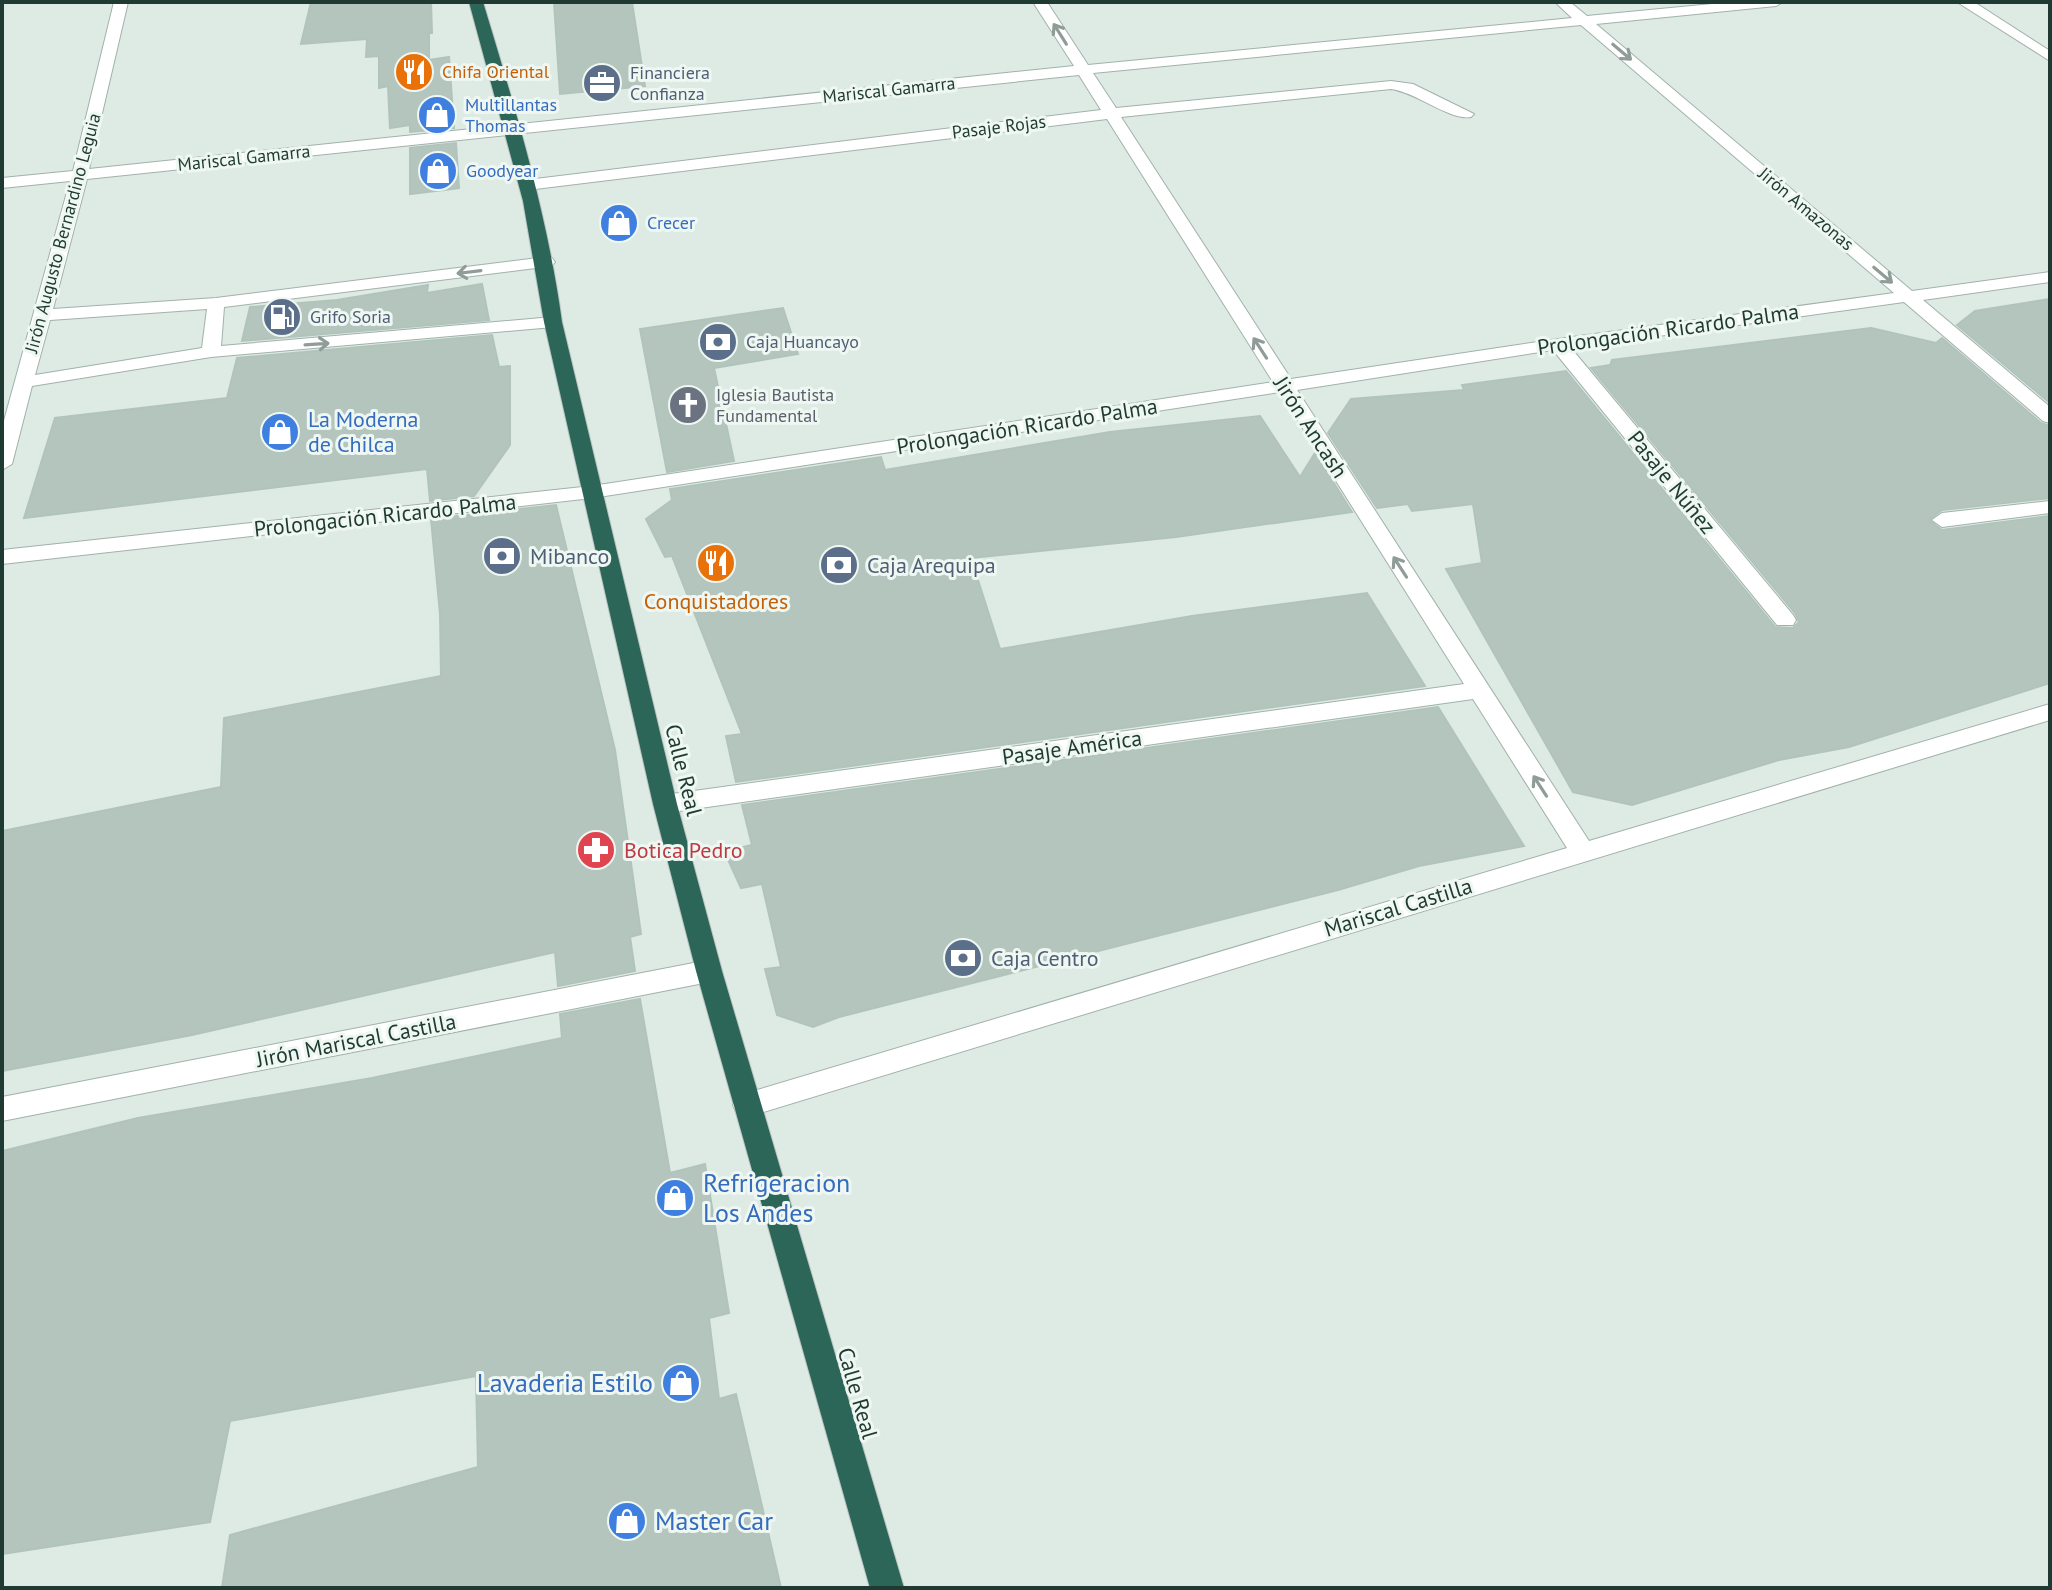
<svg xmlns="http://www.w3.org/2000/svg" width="2052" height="1590" viewBox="0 0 2052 1590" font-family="'PT Sans',sans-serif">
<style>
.building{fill:#b4c5bd;stroke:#b1c4bb;stroke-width:2}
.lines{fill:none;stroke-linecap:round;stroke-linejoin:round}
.minor-casing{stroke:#a1b2ab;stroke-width:2}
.highway-casing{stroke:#bcc4c2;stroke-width:2}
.minor{fill:#fff;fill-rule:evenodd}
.highway{fill:#2b6658;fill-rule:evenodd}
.oneway{stroke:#8f9c98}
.labels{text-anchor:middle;stroke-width:6;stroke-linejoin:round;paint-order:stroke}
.far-food-label{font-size:18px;fill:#c56008;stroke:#eff7f2;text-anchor:start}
.far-service-label{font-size:18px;fill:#4e5e75;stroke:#eff7f2;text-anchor:start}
.far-street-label{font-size:18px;fill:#1f3a32;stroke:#eff7f2}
.far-shop-label{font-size:18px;fill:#366cbe;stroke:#eff7f2;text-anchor:start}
.far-worship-label{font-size:18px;fill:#5b616d;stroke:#eff7f2;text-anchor:start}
.street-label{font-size:22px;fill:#1f3a32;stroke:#eff7f2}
.shop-label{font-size:22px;fill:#366cbe;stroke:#eff7f2;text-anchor:start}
.service-label{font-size:22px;fill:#4e5e75;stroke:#eff7f2;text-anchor:start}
.food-label{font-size:22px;fill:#c56008;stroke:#eff7f2}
.health-label{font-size:22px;fill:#be3a42;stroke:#eff7f2;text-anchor:start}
.near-shop-label{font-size:26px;fill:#366cbe;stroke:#eff7f2;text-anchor:start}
</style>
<rect width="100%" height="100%" fill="#deeae4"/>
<g class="building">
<polygon points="311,2 431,2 432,33 429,33 429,60 449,57 454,128 410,132 410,125 390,128 388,86 379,88 379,56 366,57 367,39 301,44"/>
<polygon points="554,2 632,2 645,86 560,94"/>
<polygon points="456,143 459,188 410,194 410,148"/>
<polygon points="482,284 489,320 242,341 250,307 337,300 428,285 427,293"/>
<polygon points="2050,299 2050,403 1957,325 1975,311"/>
<polygon points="783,308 798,354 714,368 734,461 667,472 640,329"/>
<polygon points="1871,328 1936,343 1942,338 2041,423 2050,426 2050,498 1942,510 1929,520 1942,530 2050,516 2050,683 1849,747 1779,760 1632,805 1573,792 1446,569 1482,563 1473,504 1412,511 1408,504 1377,508 1328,433 1351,399 1464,390 1462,385 1566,371 1775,627 1793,628 1799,622 1795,613 1591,368 1610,365 1612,360"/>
<polygon points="492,335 499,367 510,366 510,445 474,496 430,501 427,469 24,518 55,418 227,398 237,358"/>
<polygon points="1260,416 1300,477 1315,453 1352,512 1176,537 971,558 1000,649 1192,616 1367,593 1425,686 736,782 726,736 742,734 672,556 665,557 646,519 672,500 670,489 881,457 885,470 1110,432"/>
<polygon points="556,505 615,750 641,934 630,937 635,971 558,986 555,952 192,1035 2,1071 2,831 221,787 224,718 441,676 440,614 431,519"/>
<polygon points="1438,707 1524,846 1419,866 1338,890 839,1017 813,1027 777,1015 765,969 781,967 762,884 741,888 724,851 752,845 742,805"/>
<polygon points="640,999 670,1173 705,1164 729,1313 709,1318 719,1399 736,1394 781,1588 222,1588 230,1535 478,1467 476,1376 230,1421 210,1522 2,1554 2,1151 138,1118 372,1078 562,1038 560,1014"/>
</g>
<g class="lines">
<g class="minor-casing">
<g id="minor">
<path d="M 114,2 L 128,2 L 89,169 L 1074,66 L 1033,2 L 1047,2 L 1088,65 L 1572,18 L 1555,2 L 1570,2 L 1587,16 L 1733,2 L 1783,2 L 1776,6 L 1596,24 L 1912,291 L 2050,272 L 2050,282 L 1923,300 L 2050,407 L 2050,423 L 2043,421 L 1904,302 L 1571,348 L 1793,615 L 1796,620 L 1793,625 L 1777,625 L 1553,350 L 1297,390 L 1589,841 L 2050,704 L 2050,720 L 747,1117 L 737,1114 L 733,1105 L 737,1096 L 747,1093 L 1567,848 L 1473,699 L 665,813 L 656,810 L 653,804 L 656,798 L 665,795 L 1464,684 L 1280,392 L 592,498 L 2,564 L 2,550 L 592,486 L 1273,382 L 1107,119 L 527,190 L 519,185 L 527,180 L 1101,110 L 1079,75 L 87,179 L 53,309 L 216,298 L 546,257 L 552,258 L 555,262 L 552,266 L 224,307 L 221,346 L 553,317 L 562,322 L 553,327 L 211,357 L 32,386 L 12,464 L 2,470 L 2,428 L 70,181 L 2,188 L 2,178 L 73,171 ZM 1581,25 L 1894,293 L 1558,339 L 1291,379 L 1121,117 L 1391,89 C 1416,92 1450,121 1471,117 L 1474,114 L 1413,84 L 1391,81 L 1116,108 L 1093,73 ZM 207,309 L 202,348 L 35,375 L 50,320 Z"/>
<polygon points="1957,2 1974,2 2050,51 2050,61"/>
<polygon points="2050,501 2050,513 1942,527 1932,520 1942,513"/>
<polygon points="709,960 718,963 722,971 718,979 709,982 2,1121 2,1097"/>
</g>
</g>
<g class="highway-casing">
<path id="highway" d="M 469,2 L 483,2 C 515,108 547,212 562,322 L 677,804 L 722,971 L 904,1588 L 870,1588 L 696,971 L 653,804 L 544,322 L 523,201 Z"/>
</g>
<use href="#minor" class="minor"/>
<use href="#highway" class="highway"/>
</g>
<defs><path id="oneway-shaft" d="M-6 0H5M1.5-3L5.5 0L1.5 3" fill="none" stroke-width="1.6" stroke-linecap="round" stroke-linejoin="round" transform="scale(2)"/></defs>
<g class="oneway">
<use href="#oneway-shaft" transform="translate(1060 34) rotate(-122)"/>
<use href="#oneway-shaft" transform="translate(1622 52) rotate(40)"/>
<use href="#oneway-shaft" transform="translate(469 272) rotate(173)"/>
<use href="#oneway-shaft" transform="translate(1883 275) rotate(40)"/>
<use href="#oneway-shaft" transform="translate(317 344) rotate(-4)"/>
<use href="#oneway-shaft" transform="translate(1260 348) rotate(-123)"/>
<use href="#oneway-shaft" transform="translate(1400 567) rotate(-123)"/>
<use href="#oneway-shaft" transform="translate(1540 786) rotate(-123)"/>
</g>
<defs>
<g id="restaurant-disc" transform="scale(2)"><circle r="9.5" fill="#e8710a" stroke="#eff7f2"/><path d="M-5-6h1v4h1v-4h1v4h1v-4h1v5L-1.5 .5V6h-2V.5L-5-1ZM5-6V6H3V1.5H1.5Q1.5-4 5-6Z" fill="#fff"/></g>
<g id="office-disc" transform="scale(2)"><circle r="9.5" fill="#5c6f8a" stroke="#eff7f2"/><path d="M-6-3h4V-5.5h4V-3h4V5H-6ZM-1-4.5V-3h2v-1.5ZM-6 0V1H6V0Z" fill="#fff"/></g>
<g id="shop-disc" transform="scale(2)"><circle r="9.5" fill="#3f7fe0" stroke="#eff7f2"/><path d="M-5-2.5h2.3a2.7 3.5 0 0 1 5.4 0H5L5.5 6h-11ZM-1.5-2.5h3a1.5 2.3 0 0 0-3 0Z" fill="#fff"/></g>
<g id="fuel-disc" transform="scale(2)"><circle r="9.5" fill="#5c6f8a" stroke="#eff7f2"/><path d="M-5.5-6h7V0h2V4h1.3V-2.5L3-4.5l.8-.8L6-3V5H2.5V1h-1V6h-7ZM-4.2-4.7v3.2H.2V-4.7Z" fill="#fff"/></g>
<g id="bank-disc" transform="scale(2)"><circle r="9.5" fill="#5c6f8a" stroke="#eff7f2"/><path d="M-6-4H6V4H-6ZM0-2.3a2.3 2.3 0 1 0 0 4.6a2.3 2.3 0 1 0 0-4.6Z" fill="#fff"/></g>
<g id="church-disc" transform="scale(2)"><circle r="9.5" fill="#6b7280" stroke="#eff7f2"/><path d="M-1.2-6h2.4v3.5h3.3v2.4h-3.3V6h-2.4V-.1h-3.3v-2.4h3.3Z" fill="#fff"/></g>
<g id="pharmacy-disc" transform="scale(2)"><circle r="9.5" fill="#e0444e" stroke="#eff7f2"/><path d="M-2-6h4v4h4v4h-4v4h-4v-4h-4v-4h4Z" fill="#fff"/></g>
</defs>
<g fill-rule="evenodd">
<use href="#restaurant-disc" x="414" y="72"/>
<use href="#office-disc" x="602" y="83"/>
<use href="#shop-disc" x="437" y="115"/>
<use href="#shop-disc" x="438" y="171"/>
<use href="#shop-disc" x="619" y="223"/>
<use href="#fuel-disc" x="282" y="317"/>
<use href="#bank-disc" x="718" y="342"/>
<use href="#church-disc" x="688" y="405"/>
<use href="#shop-disc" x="280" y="432"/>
<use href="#bank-disc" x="502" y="556"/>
<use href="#restaurant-disc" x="716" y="563"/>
<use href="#bank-disc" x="839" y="565"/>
<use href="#pharmacy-disc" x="596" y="850"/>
<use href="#bank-disc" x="963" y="958"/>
<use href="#shop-disc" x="675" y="1198"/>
<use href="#shop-disc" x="681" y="1383"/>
<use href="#shop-disc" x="627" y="1521"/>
</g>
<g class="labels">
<g class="far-food-label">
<text x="442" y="78">Chifa Oriental</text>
</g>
<g class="far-service-label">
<text x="630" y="79">Financiera<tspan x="630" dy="21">Confianza</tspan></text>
<text x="310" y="323">Grifo Soria</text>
<text x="746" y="348">Caja Huancayo</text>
</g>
<g class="far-street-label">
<text transform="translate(889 90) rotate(-6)" y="6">Mariscal Gamarra</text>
<text transform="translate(999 127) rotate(-7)" y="6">Pasaje Rojas</text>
<text transform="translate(244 158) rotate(-6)" y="6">Mariscal Gamarra</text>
<text transform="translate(1806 209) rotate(40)" y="6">Jirón Amazonas</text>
<text transform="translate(63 233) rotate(-75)" y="6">Jirón Augusto Bernardino Leguia</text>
</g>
<g class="far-shop-label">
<text x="465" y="111">Multillantas<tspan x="465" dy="21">Thomas</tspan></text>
<text x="466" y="177">Goodyear</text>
<text x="647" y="229">Crecer</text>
</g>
<g class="far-worship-label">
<text x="716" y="401">Iglesia Bautista<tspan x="716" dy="21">Fundamental</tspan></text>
</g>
<g class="street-label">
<text transform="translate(1668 329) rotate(-8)" y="8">Prolongación Ricardo Palma</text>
<text transform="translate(1027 426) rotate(-9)" y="8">Prolongación Ricardo Palma</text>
<text transform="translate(1311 427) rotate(57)" y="8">Jirón Ancash</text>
<text transform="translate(1672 482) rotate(51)" y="8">Pasaje Núñez</text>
<text transform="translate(385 515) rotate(-6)" y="8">Prolongación Ricardo Palma</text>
<text transform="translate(1072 747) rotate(-8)" y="8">Pasaje América</text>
<text transform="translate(684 770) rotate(76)" y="8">Calle Real</text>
<text transform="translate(1398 907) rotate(-17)" y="8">Mariscal Castilla</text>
<text transform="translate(356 1040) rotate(-11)" y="8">Jirón Mariscal Castilla</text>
<text transform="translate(858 1393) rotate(74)" y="8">Calle Real</text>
</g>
<g class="shop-label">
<text x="308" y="427">La Moderna<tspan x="308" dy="25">de Chilca</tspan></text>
</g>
<g class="service-label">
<text x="530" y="564">Mibanco</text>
<text x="867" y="573">Caja Arequipa</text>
<text x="991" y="966">Caja Centro</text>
</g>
<g class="food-label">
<text x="716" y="609">Conquistadores</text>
</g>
<g class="health-label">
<text x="624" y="858">Botica Pedro</text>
</g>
<g class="near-shop-label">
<text x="703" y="1192">Refrigeracion<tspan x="703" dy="30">Los Andes</tspan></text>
<text x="653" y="1392" text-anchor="end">Lavaderia Estilo</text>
<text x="655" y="1530">Master Car</text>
</g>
</g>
<rect width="2052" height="1590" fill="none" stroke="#1f3a32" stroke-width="8"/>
</svg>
